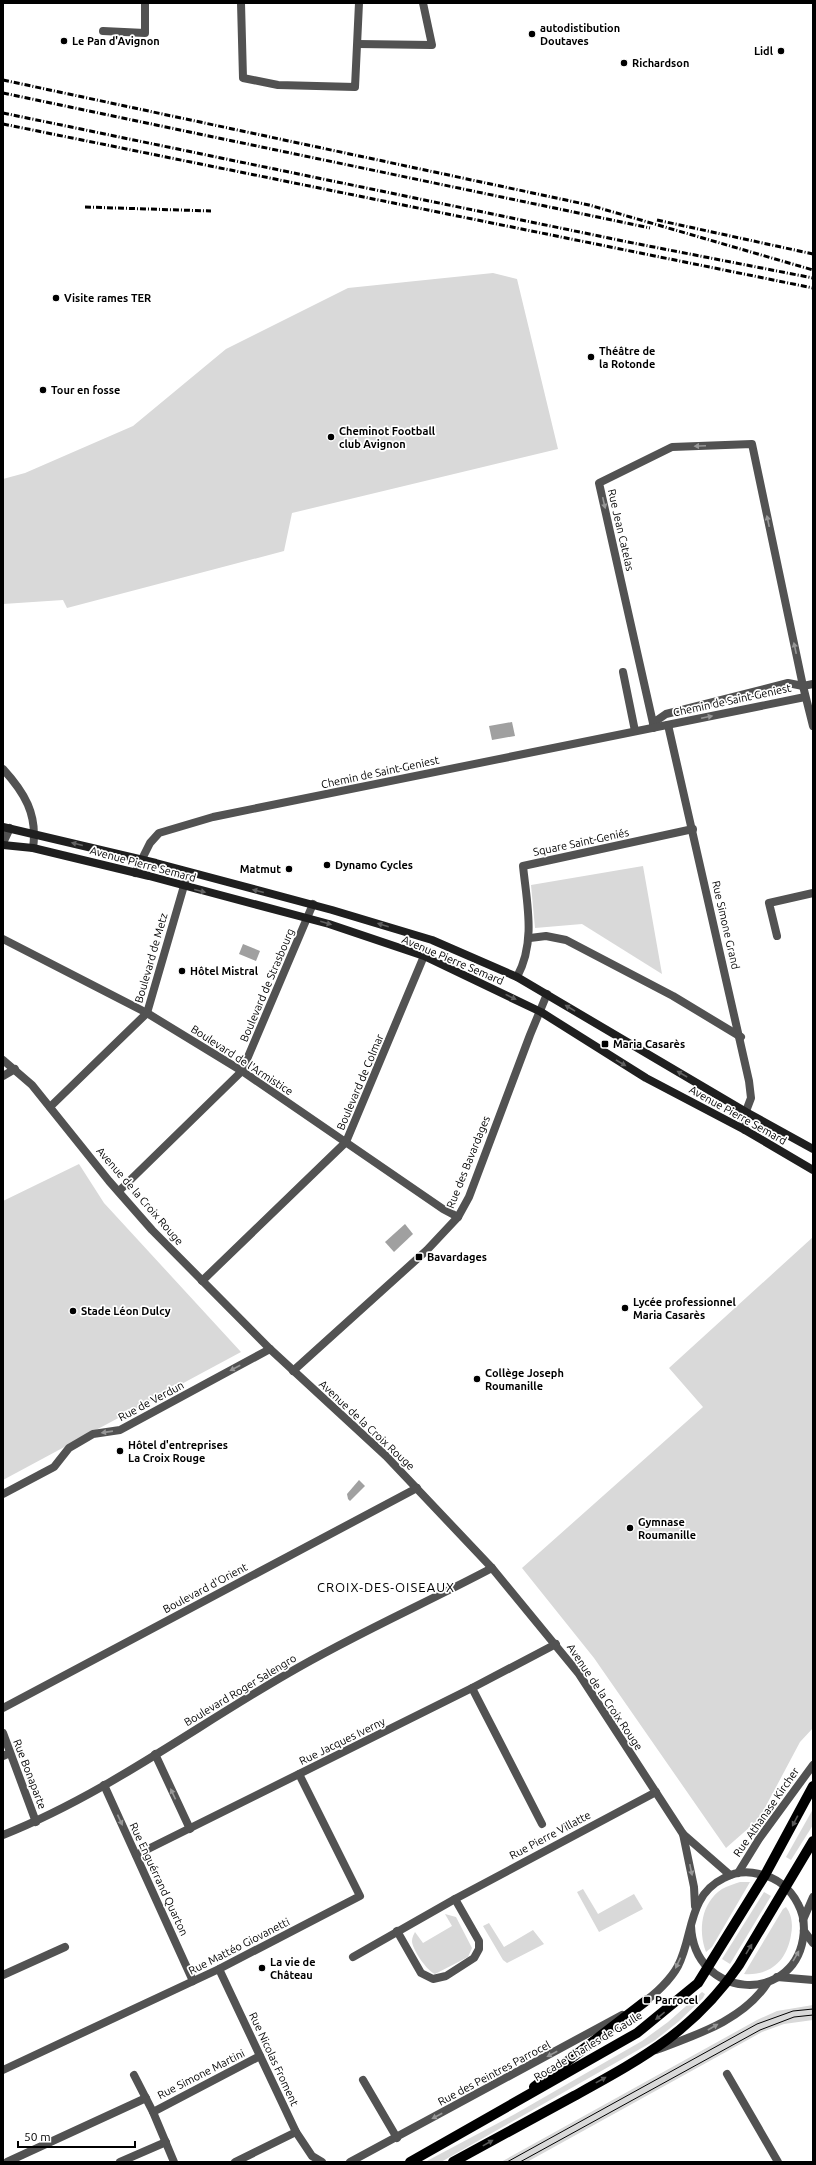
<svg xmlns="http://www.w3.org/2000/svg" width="816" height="2165" viewBox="0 0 816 2165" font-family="Ubuntu,sans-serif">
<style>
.green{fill:#d9d9d9}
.water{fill:#a0a0a0}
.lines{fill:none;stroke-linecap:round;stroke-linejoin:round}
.minor{stroke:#525252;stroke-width:8}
.secondary{stroke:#1f1f1f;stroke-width:8}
.primary{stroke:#000;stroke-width:10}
.tram{stroke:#000;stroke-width:1}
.rail{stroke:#000;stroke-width:3;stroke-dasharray:6 2 1 2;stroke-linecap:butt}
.oneway{fill:#979797}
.oneway2{fill:#626262}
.oneway3{fill:#595959}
.poi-dot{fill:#000;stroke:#fff;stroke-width:1.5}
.labels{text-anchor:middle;stroke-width:3.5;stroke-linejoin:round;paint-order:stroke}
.poi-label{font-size:11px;font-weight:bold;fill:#000;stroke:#fff;text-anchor:start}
.street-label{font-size:11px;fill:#000;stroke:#fff}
.quarter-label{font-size:13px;letter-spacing:1px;fill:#000;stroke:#fff}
</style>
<rect width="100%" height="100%" fill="#fff"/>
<g class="green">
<polygon points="493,273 517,279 558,449 292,513 284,551 67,608 63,600 3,604 3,479 25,473 133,426 226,349 348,288"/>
<polygon points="643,866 662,974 582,924 535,928 531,885"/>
<polygon points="79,1164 104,1203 241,1352 3,1480 3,1201"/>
<polygon points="813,1237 813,1728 800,1742 759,1819 726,1848 594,1658 522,1568 703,1407 669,1368"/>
<polygon points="813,1809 813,1825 791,1860 786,1857"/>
<path d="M 740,1882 L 750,1882 L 712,1947 L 706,1952 C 698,1930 701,1903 722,1889 C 727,1886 734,1884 740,1882 Z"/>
<polygon points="583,1889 598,1914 634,1894 643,1909 599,1932 577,1892"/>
<polygon points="764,1892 771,1896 730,1964 722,1959"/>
<path d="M 786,1907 C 792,1915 793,1925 791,1935 C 787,1960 771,1976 744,1974 L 783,1909 Z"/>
<path d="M 445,1914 L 456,1917 L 472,1948 L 468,1957 L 435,1974 C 427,1971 412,1949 412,1941 C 412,1937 414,1934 415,1932 L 423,1943 L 452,1926 Z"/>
<polygon points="489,1923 504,1947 533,1930 544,1944 507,1963 503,1960 483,1926"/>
<polygon points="702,1992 705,1994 703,1998 678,2022 654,2041 441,2162 425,2162 515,2114 642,2041 668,2022"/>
<polygon points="813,2005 813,2020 784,2024 762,2032 527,2162 501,2162 757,2020 777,2011"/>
</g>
<g class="water">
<polygon points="512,722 515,736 492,740 489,726"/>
<polygon points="243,944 260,951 256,961 239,954"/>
<polygon points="405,1224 413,1234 394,1252 385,1242"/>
<polygon points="359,1480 365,1486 350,1501 348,1499 347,1494"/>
</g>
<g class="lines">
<g class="minor">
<polyline points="241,3 243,78 278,85 355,87 359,3"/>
<polyline points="103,31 145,33 145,3"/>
<polyline points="358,44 432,45 423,3"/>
<polyline points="623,672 635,731"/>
<polyline points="813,684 803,686 813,726"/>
<polyline points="668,725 749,1081 751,1098 743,1119 745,1130"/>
<polyline points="653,728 653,723 666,714 788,683 803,686 752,444 672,447 599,483 653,723"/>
<path d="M 3,769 C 24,792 38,814 33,848"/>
<polyline points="3,843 10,828"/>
<polyline points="135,873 150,843 159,833 213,817 805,697"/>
<polyline points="777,936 769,903 813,893"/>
<polyline points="530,938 546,936 566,940 673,996 741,1037"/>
<polyline points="3,939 147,1013 242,1071 443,1209 458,1217"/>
<path d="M 517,977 C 536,942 527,904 523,866 L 693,829"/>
<polyline points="3,1060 32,1085 109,1181 152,1230 270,1349 386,1456 492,1568 579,1674 683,1834 730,1875"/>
<polyline points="3,1076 15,1069"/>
<polyline points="50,1107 147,1013 188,872"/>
<polyline points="119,1191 242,1071 313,904"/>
<polyline points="202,1281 346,1142 424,956"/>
<polyline points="293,1371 427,1250 458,1217 469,1197 530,1035 547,994"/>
<polyline points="3,1494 54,1467 69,1448 93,1434 120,1430 270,1349"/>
<polyline points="472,1688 542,1824"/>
<polyline points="3,1708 417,1488"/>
<polyline points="3,1733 36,1822"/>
<polyline points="155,1754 190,1829"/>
<polyline points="3,1756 10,1753"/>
<polyline points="104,1785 193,1981"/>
<polyline points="683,1834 694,1887 695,1906"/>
<path d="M 3,1835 C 104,1795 193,1728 287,1674 C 353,1635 424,1604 492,1568"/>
<polyline points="136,1855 472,1688 556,1644"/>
<polyline points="738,1873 759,1839 813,1765"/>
<polyline points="803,1920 813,1897"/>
<polyline points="397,1931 421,1973 433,1979 446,1976 474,1958 479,1949 479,1941 455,1899"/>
<polyline points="804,1931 813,1943"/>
<polyline points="353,1957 455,1899 656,1792"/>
<polyline points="219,1969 296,2132 312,2156 322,2162"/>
<polyline points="3,1975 65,1947"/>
<polyline points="777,1977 813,1980"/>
<path d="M 642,2003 C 655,1995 671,1979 678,1966 C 694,1935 687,1896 724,1878 C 735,1872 747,1871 759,1874 C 776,1877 790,1888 798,1904 C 804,1915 805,1927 803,1939 C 792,2005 694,1999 691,1926"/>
<path d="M 656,2050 C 696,2035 744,2020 768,1982"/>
<polyline points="3,2070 219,1969 360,1896 299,1774"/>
<polyline points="727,2074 778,2162"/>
<polyline points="134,2075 153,2112 174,2162"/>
<polyline points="363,2080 397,2138"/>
<polyline points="153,2112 260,2056"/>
<polyline points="7,2162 146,2098"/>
<polyline points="120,2162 166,2142"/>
<polyline points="235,2162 296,2132"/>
<polyline points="350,2162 622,2015"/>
</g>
<g class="secondary">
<polyline points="3,827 156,863 332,910 432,940 517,977 746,1112 813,1149"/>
<polyline points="3,845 33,848 149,876 329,924 424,956 541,1012 646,1078 745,1130 813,1170"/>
</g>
<g class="primary">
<polyline points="534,2087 647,2000"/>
<polyline points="410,2162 637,2033 698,1983 765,1875 813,1786"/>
<path d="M 453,2162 C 494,2140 534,2118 574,2096 C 641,2059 694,2031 739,1965 L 813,1841"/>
</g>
<g class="tram">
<polyline points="507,2162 757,2024 793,2011 813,2009"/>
<polyline points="520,2162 760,2030 794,2017 813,2015"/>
</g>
<g class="rail">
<polyline points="3,80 589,205 813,270"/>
<polyline points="3,93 650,228"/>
<polyline points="3,113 628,242 813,278"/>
<polyline points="3,124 813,288"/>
<polyline points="85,207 211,211"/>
<polyline points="657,220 813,254"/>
</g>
</g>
<defs><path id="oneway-solid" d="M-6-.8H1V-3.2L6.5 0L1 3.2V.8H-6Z"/></defs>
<g class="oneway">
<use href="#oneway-solid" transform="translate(700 446) rotate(178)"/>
<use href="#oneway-solid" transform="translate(604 503) rotate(77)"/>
<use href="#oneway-solid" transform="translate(768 521) rotate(-102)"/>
<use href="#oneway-solid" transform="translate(795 648) rotate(-102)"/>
<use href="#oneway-solid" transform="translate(707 717) rotate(-12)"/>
<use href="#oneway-solid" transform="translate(235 1368) rotate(152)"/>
<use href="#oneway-solid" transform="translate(107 1432) rotate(172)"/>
<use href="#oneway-solid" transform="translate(173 1794) rotate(-115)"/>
<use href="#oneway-solid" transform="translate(120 1820) rotate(65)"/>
<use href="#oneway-solid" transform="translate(691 1870) rotate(78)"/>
<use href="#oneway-solid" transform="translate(796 1956) rotate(-60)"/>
<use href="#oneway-solid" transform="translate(678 1963) rotate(115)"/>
<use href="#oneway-solid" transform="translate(713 2027) rotate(-30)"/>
<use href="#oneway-solid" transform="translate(552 2054) rotate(152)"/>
<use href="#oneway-solid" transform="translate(437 2116) rotate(152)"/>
</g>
<g class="oneway2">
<use href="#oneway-solid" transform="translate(77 844) rotate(-166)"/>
<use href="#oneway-solid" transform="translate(200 891) rotate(14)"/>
<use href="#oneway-solid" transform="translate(258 891) rotate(-166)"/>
<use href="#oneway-solid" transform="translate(326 923) rotate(16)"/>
<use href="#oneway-solid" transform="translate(383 925) rotate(-163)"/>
<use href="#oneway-solid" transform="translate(511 997) rotate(26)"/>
<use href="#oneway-solid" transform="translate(570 1008) rotate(-149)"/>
<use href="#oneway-solid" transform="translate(621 1063) rotate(31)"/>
<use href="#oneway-solid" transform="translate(682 1074) rotate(-150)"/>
</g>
<g class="oneway3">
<use href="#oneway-solid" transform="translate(795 1821) rotate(118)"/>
<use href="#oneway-solid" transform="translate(749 1949) rotate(-59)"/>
<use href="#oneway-solid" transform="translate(660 2016) rotate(141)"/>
<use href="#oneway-solid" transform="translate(601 2080) rotate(-29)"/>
<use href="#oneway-solid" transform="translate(488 2143) rotate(-29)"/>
</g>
<g class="poi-dot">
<circle cx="532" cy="34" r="4"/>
<circle cx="64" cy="41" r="4"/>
<circle cx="781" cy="51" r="4"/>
<circle cx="624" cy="63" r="4"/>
<circle cx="56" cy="298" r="4"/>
<circle cx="591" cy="357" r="4"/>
<circle cx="43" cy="390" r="4"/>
<circle cx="331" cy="437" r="4"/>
<circle cx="327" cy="865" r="4"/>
<circle cx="289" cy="869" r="4"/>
<circle cx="182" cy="971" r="4"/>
<rect x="601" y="1040" width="8" height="8" rx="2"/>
<rect x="415" y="1253" width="8" height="8" rx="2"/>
<circle cx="625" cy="1308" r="4"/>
<circle cx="73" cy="1311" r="4"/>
<circle cx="477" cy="1379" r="4"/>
<circle cx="120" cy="1451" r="4"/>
<circle cx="630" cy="1528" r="4"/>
<circle cx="262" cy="1968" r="4"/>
<rect x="643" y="1996" width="8" height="8" rx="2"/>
</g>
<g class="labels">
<g class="poi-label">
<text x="540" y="32">autodistibution<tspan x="540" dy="13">Doutaves</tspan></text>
<text x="72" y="45">Le Pan d'Avignon</text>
<text x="773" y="55" text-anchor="end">Lidl</text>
<text x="632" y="67">Richardson</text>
<text x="64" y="302">Visite rames TER</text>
<text x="599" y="355">Théâtre de<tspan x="599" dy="13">la Rotonde</tspan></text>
<text x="51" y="394">Tour en fosse</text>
<text x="339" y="435">Cheminot Football<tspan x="339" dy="13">club Avignon</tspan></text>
<text x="335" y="869">Dynamo Cycles</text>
<text x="281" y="873" text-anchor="end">Matmut</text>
<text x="190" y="975">Hôtel Mistral</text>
<text x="613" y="1048">Maria Casarès</text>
<text x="427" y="1261">Bavardages</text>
<text x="633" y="1306">Lycée professionnel<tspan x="633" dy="13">Maria Casarès</tspan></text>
<text x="81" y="1315">Stade Léon Dulcy</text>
<text x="485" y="1377">Collège Joseph<tspan x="485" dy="13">Roumanille</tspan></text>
<text x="128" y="1449">Hôtel d'entreprises<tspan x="128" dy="13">La Croix Rouge</tspan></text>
<text x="638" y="1526">Gymnase<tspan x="638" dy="13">Roumanille</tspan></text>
<text x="270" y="1966">La vie de<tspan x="270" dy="13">Château</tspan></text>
<text x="655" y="2004">Parrocel</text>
</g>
<g class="street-label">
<text transform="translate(621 530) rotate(77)" y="4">Rue Jean Catelas</text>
<text transform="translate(732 700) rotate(-12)" y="4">Chemin de Saint-Geniest</text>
<text transform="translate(380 772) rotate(-12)" y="4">Chemin de Saint-Geniest</text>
<text transform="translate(581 842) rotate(-12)" y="4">Square Saint-Geniés</text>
<text transform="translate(143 864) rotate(15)" y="4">Avenue Pierre Semard</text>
<text transform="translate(726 925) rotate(77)" y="4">Rue Simone Grand</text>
<text transform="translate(151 958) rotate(-74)" y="4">Boulevard de Metz</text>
<text transform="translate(453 960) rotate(23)" y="4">Avenue Pierre Semard</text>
<text transform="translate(267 985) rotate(-67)" y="4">Boulevard de Strasbourg</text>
<text transform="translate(242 1060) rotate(33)" y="4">Boulevard de l'Armistice</text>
<text transform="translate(360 1082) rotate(-67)" y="4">Boulevard de Colmar</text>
<text transform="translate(738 1115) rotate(29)" y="4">Avenue Pierre Semard</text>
<text transform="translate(468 1162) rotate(-68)" y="4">Rue des Bavardages</text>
<text transform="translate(140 1196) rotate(49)" y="4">Avenue de la Croix Rouge</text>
<text transform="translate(151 1401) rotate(-28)" y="4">Rue de Verdun</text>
<text transform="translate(367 1425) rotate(43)" y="4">Avenue de la Croix Rouge</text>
<text transform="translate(205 1588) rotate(-28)" y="4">Boulevard d'Orient</text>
<text transform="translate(240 1690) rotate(-31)" y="4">Boulevard Roger Salengro</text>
<text transform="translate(605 1697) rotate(56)" y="4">Avenue de la Croix Rouge</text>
<text transform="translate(342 1741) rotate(-26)" y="4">Rue Jacques Iverny</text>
<text transform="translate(30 1774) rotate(69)" y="4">Rue Bonaparte</text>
<text transform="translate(766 1812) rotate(-55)" y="4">Rue Athanase Kircher</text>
<text transform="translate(550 1835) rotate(-28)" y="4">Rue Pierre Villatte</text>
<text transform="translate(159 1879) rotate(65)" y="4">Rue Enguérrand Quarton</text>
<text transform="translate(239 1946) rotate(-27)" y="4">Rue Mattéo Giovanetti</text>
<text transform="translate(588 2046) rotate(-31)" y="4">Rocade Charles de Gaulle</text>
<text transform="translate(274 2059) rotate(65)" y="4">Rue Nicolas Froment</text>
<text transform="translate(494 2073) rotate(-28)" y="4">Rue des Peintres Parrocel</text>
<text transform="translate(201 2074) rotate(-27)" y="4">Rue Simone Martini</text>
</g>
<g class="quarter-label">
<text x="386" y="1592">CROIX-DES-OISEAUX</text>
</g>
</g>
<rect width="816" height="2165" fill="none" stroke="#000000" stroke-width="8"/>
<path d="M18 2141v6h117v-6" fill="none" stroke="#000000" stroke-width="2"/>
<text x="24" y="2141" font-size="12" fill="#000000" stroke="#ffffff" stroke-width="3" paint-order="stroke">50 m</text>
</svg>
